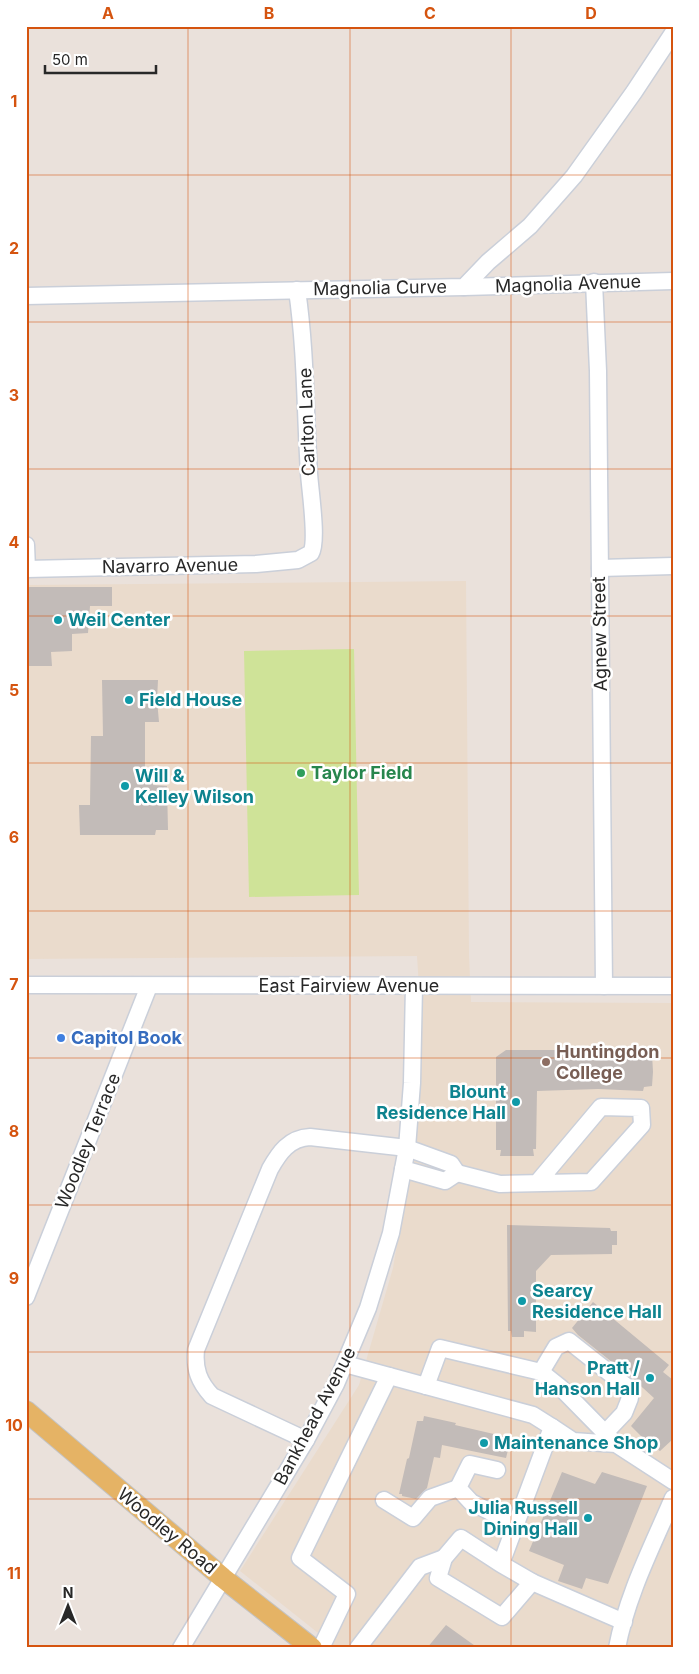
<svg xmlns="http://www.w3.org/2000/svg" width="699" height="1674" viewBox="0 0 699 1674" font-family="Inter,sans-serif">
<style>
.education{fill:#eadbcc}
.pitch{fill:#cfe398}
.building{fill:#c2bbb8}
.lines{fill:none;stroke-linecap:round;stroke-linejoin:round}
.minor-casing{stroke:#cacfd9;stroke-width:19}
.major-casing{stroke:#c3c3c3;stroke-width:22}
.minor{stroke:#fff;stroke-width:16}
.major{stroke:#e5b365;stroke-width:20}
.grid{fill:none;stroke:#d5540f;stroke-width:1;stroke-opacity:0.55}
.culture-dot{fill:#0f9aa8;stroke:#fff;stroke-width:2}
.leisure-dot{fill:#2e9e5b;stroke:#fff;stroke-width:2}
.shop-dot{fill:#3f7fe0;stroke:#fff;stroke-width:2}
.education-dot{fill:#8d6e63;stroke:#fff;stroke-width:2}
.labels{text-anchor:middle;stroke-width:5;stroke-linejoin:round;paint-order:stroke}
.street-label{font-size:18px;fill:#282828;stroke:#fff}
.culture-label{font-size:18px;font-weight:bold;fill:#0d838f;stroke:#fff;text-anchor:start}
.leisure-label{font-size:18px;font-weight:bold;fill:#27864d;stroke:#fff;text-anchor:start}
.shop-label{font-size:18px;font-weight:bold;fill:#366cbe;stroke:#fff;text-anchor:start}
.education-label{font-size:18px;font-weight:bold;fill:#785e54;stroke:#fff;text-anchor:start}
.neatline{fill:none;stroke:#d5540f;stroke-width:2}
.grid-label{font-size:16px;text-anchor:middle;font-weight:bold;fill:#d5540f}
</style>
<rect width="100%" height="100%" fill="#eae1db"/>
<polygon class="education" points="466,581 469,955 471,1002 673,1003 673,1648 337,1648 240,1571 359,1385 393,1268 418,1120 420,1002 417,956 26,959 26,585"/>
<polygon class="pitch" points="354,649 359,895 249,897 244,651"/>
<g class="building">
<polygon points="26,587 112,587 112,606 90,606 88,633 72,634 72,651 51,652 52,666 26,666"/>
<polygon points="102,680 158,680 157,700 159,722 145,722 145,781 153,780 153,785 167,786 168,830 156,830 155,835 80,835 79,805 90,805 91,736 103,736"/>
<polygon points="506,1050 645,1050 645,1054 652,1054 653,1072 652,1086 644,1087 643,1091 598,1089 537,1091 536,1149 533,1149 534,1156 500,1156 501,1150 496,1150 496,1057"/>
<polygon points="507,1225 610,1228 611,1231 617,1231 617,1245 612,1245 612,1254 551,1255 536,1271 536,1332 524,1331 524,1337 512,1337 511,1331 508,1331"/>
<polygon points="593,1302 669,1365 663,1372 673,1380 673,1439 660,1451 646,1441 631,1426 654,1398 632,1378 578,1335 572,1328"/>
<polygon points="424,1416 456,1423 455,1425 511,1438 506,1458 442,1445 440,1458 434,1457 427,1488 416,1499 402,1496 402,1494 399,1494 407,1459 409,1458 417,1421 423,1421"/>
<polygon points="562,1472 595,1484 602,1472 647,1486 608,1584 586,1578 582,1589 558,1581 564,1565 529,1551"/>
<polygon points="446,1625 478,1648 427,1648"/>
</g>
<g class="lines">
<g class="minor-casing">
<g id="minor">
<polyline points="594,282 598,371 604,986"/>
<polyline points="464,287 673,281"/>
<polyline points="26,296 464,287 488,262 530,226 574,176 634,92 673,33"/>
<polyline points="26,545 27,569"/>
<polyline points="600,568 673,566"/>
<path d="M 26,569 L 256,564 L 298,560 L 311,553 C 318,541 310,490 309,473 C 305,411 306,352 297,290"/>
<polyline points="26,985 673,986"/>
<polyline points="457,1173 500,1184 591,1182 642,1125 641,1108 601,1107 537,1183"/>
<polyline points="26,1297 149,986"/>
<polyline points="345,1364 533,1415 552,1427 501,1564 461,1538 444,1558 438,1578 502,1617 532,1582 501,1564"/>
<polyline points="541,1372 556,1347 569,1341 626,1386 630,1398 624,1413 605,1433"/>
<polyline points="426,1386 440,1348 541,1372 561,1388 616,1444"/>
<polyline points="552,1427 573,1441 616,1444 673,1481"/>
<path d="M 306,1440 L 212,1396 C 199,1382 194,1369 196,1350 L 270,1169 C 279,1153 289,1138 310,1137 L 407,1148 L 451,1164 L 457,1173 L 445,1181 L 403,1169"/>
<polyline points="497,1470 470,1464 458,1488 471,1502 516,1525"/>
<polyline points="384,1500 413,1518 430,1498 458,1488"/>
<polyline points="532,1582 624,1622"/>
<polyline points="181,1648 306,1440 336,1384 368,1308 391,1233 407,1148 412,1083 414,986"/>
<polyline points="321,1648 347,1594 300,1558 389,1376"/>
<polyline points="358,1648 420,1567 444,1558"/>
<path d="M 617,1648 C 627,1595 652,1547 673,1498"/>
</g>
</g>
<g class="major-casing">
<polyline id="major" points="26,1411 223,1578 312,1648"/>
</g>
<use href="#minor" class="minor"/>
<use href="#major" class="major"/>
</g>
<path class="grid" d="M 188,26 L 188,1648M 350,26 L 350,1648M 511,26 L 511,1648M 26,175 L 673,175M 26,322 L 673,322M 26,469 L 673,469M 26,616 L 673,616M 26,763 L 673,763M 26,911 L 673,911M 26,1058 L 673,1058M 26,1205 L 673,1205M 26,1352 L 673,1352M 26,1499 L 673,1499"/>
<g class="culture-dot">
<circle cx="58" cy="620" r="5"/>
<circle cx="129" cy="700" r="5"/>
<circle cx="125" cy="786" r="5"/>
<circle cx="516" cy="1102" r="5"/>
<circle cx="522" cy="1301" r="5"/>
<circle cx="650" cy="1378" r="5"/>
<circle cx="484" cy="1443" r="5"/>
<circle cx="588" cy="1518" r="5"/>
</g>
<circle class="leisure-dot" cx="301" cy="773" r="5"/>
<circle class="shop-dot" cx="61" cy="1038" r="5"/>
<circle class="education-dot" cx="546" cy="1062" r="5"/>
<g class="labels">
<g class="street-label">
<text transform="translate(568 284) rotate(-2)" y="6">Magnolia Avenue</text>
<text transform="translate(380 288) rotate(-1)" y="6">Magnolia Curve</text>
<text transform="translate(307 422) rotate(-92)" y="6">Carlton Lane</text>
<text transform="translate(170 566) rotate(-1)" y="6">Navarro Avenue</text>
<text transform="translate(600 634) rotate(-91)" y="6">Agnew Street</text>
<text x="349" y="992">East Fairview Avenue</text>
<text transform="translate(88 1141) rotate(-68)" y="6">Woodley Terrace</text>
<text transform="translate(315 1416) rotate(-62)" y="6">Bankhead Avenue</text>
<text transform="translate(167 1531) rotate(40)" y="6">Woodley Road</text>
</g>
<g class="culture-label">
<text x="68" y="626">Weil Center</text>
<text x="139" y="706">Field House</text>
<text x="135" y="782">Will &amp;<tspan x="135" dy="21">Kelley Wilson</tspan></text>
<text x="506" y="1098" text-anchor="end">Blount<tspan x="506" dy="21">Residence Hall</tspan></text>
<text x="532" y="1297">Searcy<tspan x="532" dy="21">Residence Hall</tspan></text>
<text x="640" y="1374" text-anchor="end">Pratt /<tspan x="640" dy="21">Hanson Hall</tspan></text>
<text x="494" y="1449">Maintenance Shop</text>
<text x="578" y="1514" text-anchor="end">Julia Russell<tspan x="578" dy="21">Dining Hall</tspan></text>
</g>
<g class="leisure-label">
<text x="311" y="779">Taylor Field</text>
</g>
<g class="shop-label">
<text x="71" y="1044">Capitol Book</text>
</g>
<g class="education-label">
<text x="556" y="1058">Huntingdon<tspan x="556" dy="21">College</tspan></text>
</g>
</g>
<rect width="699" height="1674" fill="none" stroke="#ffffff" stroke-width="55"/>
<g transform="translate(68 1606)" stroke="#ffffff" stroke-width="4" paint-order="stroke">
<path d="M0-4L9 19L0 12L-9 19Z" fill="#282828"/>
<text y="-8" font-size="14" font-weight="bold" text-anchor="middle" fill="#282828">N</text>
</g>
<path d="M45 65v8h111v-8" fill="none" stroke="#282828" stroke-width="2.5"/>
<text x="52" y="65" font-size="15" fill="#282828" stroke="#ffffff" stroke-width="4" paint-order="stroke">50 m</text>
<rect x="28" y="28" width="644" height="1618" class="neatline"/>
<g class="grid-label">
<text x="108" y="19">A</text>
<text x="269" y="19">B</text>
<text x="430" y="19">C</text>
<text x="591" y="19">D</text>
<text x="14" y="107">1</text>
<text x="14" y="254">2</text>
<text x="14" y="401">3</text>
<text x="14" y="548">4</text>
<text x="14" y="696">5</text>
<text x="14" y="843">6</text>
<text x="14" y="990">7</text>
<text x="14" y="1137">8</text>
<text x="14" y="1284">9</text>
<text x="14" y="1431">10</text>
<text x="14" y="1579">11</text>
</g>
</svg>
